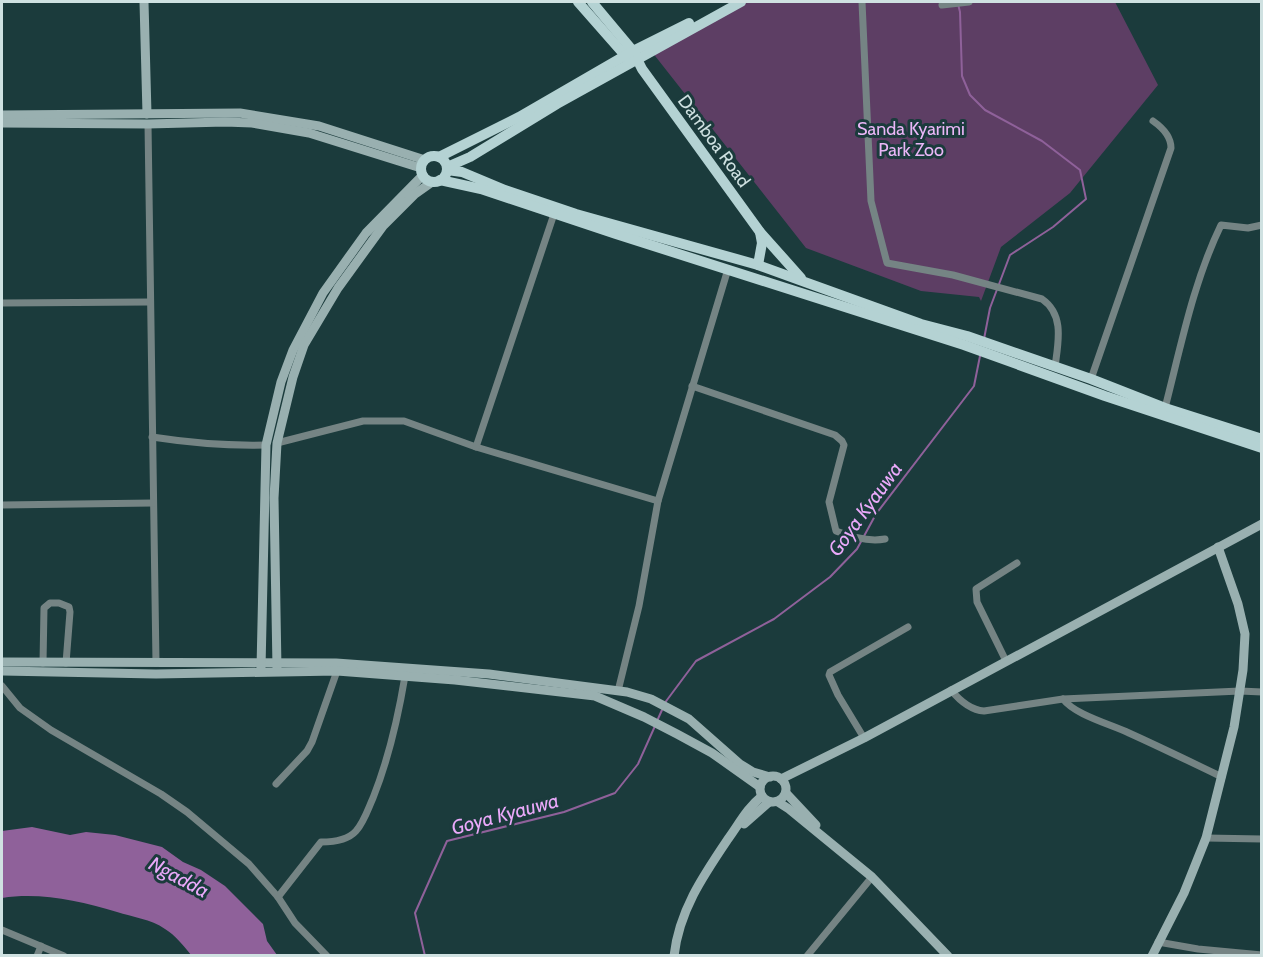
<svg xmlns="http://www.w3.org/2000/svg" width="1263" height="957" viewBox="0 0 1263 957" font-family="Cabin,sans-serif">
<style>
.green{fill:#5d3e64}
.water{fill:#8f619a}
.lines{fill:none;stroke-linecap:round;stroke-linejoin:round}
.stream{stroke:#8f619a;stroke-width:2}
.street{stroke:#758484;stroke-width:7}
.secondary{stroke:#99b0b0;stroke-width:9}
.primary{stroke:#b4d2d3;stroke-width:10}
.labels{text-anchor:middle;stroke-width:6;stroke-linejoin:round;paint-order:stroke}
.park-label{font-size:18px;fill:#eab6f7;stroke:#1b3b3c}
.street-label{font-size:18px;fill:#cfe1e1;stroke:#1b3b3c}
.water-label{font-size:20px;font-style:italic;fill:#eaa9fa;stroke:#1b3b3c}
</style>
<rect width="100%" height="100%" fill="#1b3b3c"/>
<polygon class="green" points="747,2 1115,2 1158,85 1070,193 1001,247 981,301 979,297 921,291 806,248 652,52"/>
<path class="water" d="M 32,827 L 70,835 L 86,832 L 115,835 L 162,847 L 183,862 L 201,870 L 225,886 L 263,924 L 267,941 L 277,955 L 191,955 C 184,946 175,935 165,929 C 151,919 132,917 117,912 C 79,901 41,892 2,898 L 2,831 Z"/>
<g class="lines">
<g class="stream">
<polyline points="958,4 960,12 962,76 970,95 985,110 1042,141 1080,170 1086,199 1053,227 1010,255 990,308 984,339"/>
<polyline points="664,704 696,661 774,619 830,577 857,549 876,514 974,386 980,356"/>
<polyline points="657,721 662,710"/>
<polyline points="425,956 415,913 447,841 564,812 615,793 638,764 655,726"/>
</g>
<g class="street">
<path d="M 862,2 L 871,201 L 887,263 L 953,275 L 1042,299 C 1065,315 1058,343 1055,367"/>
<polyline points="942,5 969,2"/>
<polyline points="148,124 156,663"/>
<polyline points="2,303 149,302"/>
<path d="M 1091,379 L 1171,148 C 1171,136 1163,128 1153,121"/>
<path d="M 692,386 L 835,435 L 842,441 L 844,445 L 829,502 L 836,531 C 851,537 869,542 885,539"/>
<path d="M 1165,408 C 1181,346 1193,283 1221,225 L 1248,228 L 1262,225"/>
<path d="M 152,437 C 191,443 227,446 266,445"/>
<polyline points="277,443 363,421 404,421 476,447 658,501"/>
<polyline points="476,447 554,214"/>
<polyline points="2,505 153,503"/>
<polyline points="1006,661 977,602 976,589 1017,563"/>
<polyline points="43,663 44,608 50,603 59,603 69,607 70,612 66,663"/>
<polyline points="2,686 20,708 51,730 161,794 187,812 249,864 278,897 295,923 327,956"/>
<path d="M 951,690 C 960,701 970,710 984,711 L 1063,699 L 1240,691 L 1262,692"/>
<polyline points="618,691 639,606 658,501 728,269"/>
<path d="M 1063,699 C 1075,715 1110,724 1129,733 C 1160,747 1191,762 1222,777"/>
<polyline points="864,738 838,695 829,675 830,672 908,627"/>
<polyline points="276,784 307,751 312,742 337,671"/>
<polyline points="1206,838 1262,839"/>
<path d="M 278,897 L 321,842 C 332,842 348,840 356,831 C 364,822 368,809 373,798 C 389,758 398,718 405,676"/>
<polyline points="2,930 64,956"/>
<polyline points="1158,942 1198,949 1262,955"/>
<polyline points="37,956 41,946"/>
<polyline points="807,956 872,877"/>
</g>
<g class="secondary">
<polyline points="144,2 147,114"/>
<polyline points="2,115 240,113 319,126 425,160"/>
<polyline points="2,123 148,124 225,122 252,123 309,133 421,168"/>
<polyline points="2,662 336,663 489,674 627,692 651,699 689,719 740,764 753,772 770,777"/>
<polyline points="261,668 266,445 281,382 293,350 323,293 366,233 423,175"/>
<polyline points="277,668 274,498 277,443 293,377 304,345 338,288 383,226 415,194 432,182"/>
<polyline points="2,671 156,674 337,671 455,680 595,696 644,717 677,734 712,753 760,787"/>
<circle cx="773" cy="789" r="13"/>
<polyline points="781,779 864,738 1262,524"/>
<polyline points="786,793 816,825"/>
<polyline points="778,802 789,809 872,877 948,956"/>
<polyline points="744,824 769,802"/>
<path d="M 674,956 C 679,911 703,876 728,839 C 739,824 747,808 762,796"/>
<polyline points="1152,956 1184,893 1206,838 1234,727 1243,670 1245,634 1238,604 1218,547"/>
</g>
<g class="primary">
<polyline points="578,2 629,60"/>
<polyline points="592,2 633,51 642,69 760,232 801,278"/>
<circle cx="434" cy="169" r="13"/>
<polyline points="439,157 519,117 633,51 689,23"/>
<polyline points="447,167 470,157 557,104 741,2"/>
<polyline points="447,170 462,172 505,190 576,214 758,265 921,324 967,336 1091,379 1165,408 1262,439"/>
<polyline points="440,180 481,189 616,234 964,345 1105,396 1262,448"/>
<polyline points="758,265 762,243 760,232"/>
</g>
</g>
<g class="labels">
<g class="park-label">
<text x="911" y="135">Sanda Kyarimi<tspan x="911" dy="21">Park Zoo</tspan></text>
</g>
<g class="street-label">
<text transform="translate(714 141) rotate(54)" y="6">Damboa Road</text>
</g>
<g class="water-label">
<text transform="translate(865 509) rotate(-54)" y="7">Goya Kyauwa</text>
<text transform="translate(505 814) rotate(-15)" y="7">Goya Kyauwa</text>
<text transform="translate(179 877) rotate(28)" y="7">Ngadda</text>
</g>
</g>
<rect width="1263" height="957" fill="none" stroke="#cfe1e1" stroke-width="6"/>
</svg>
